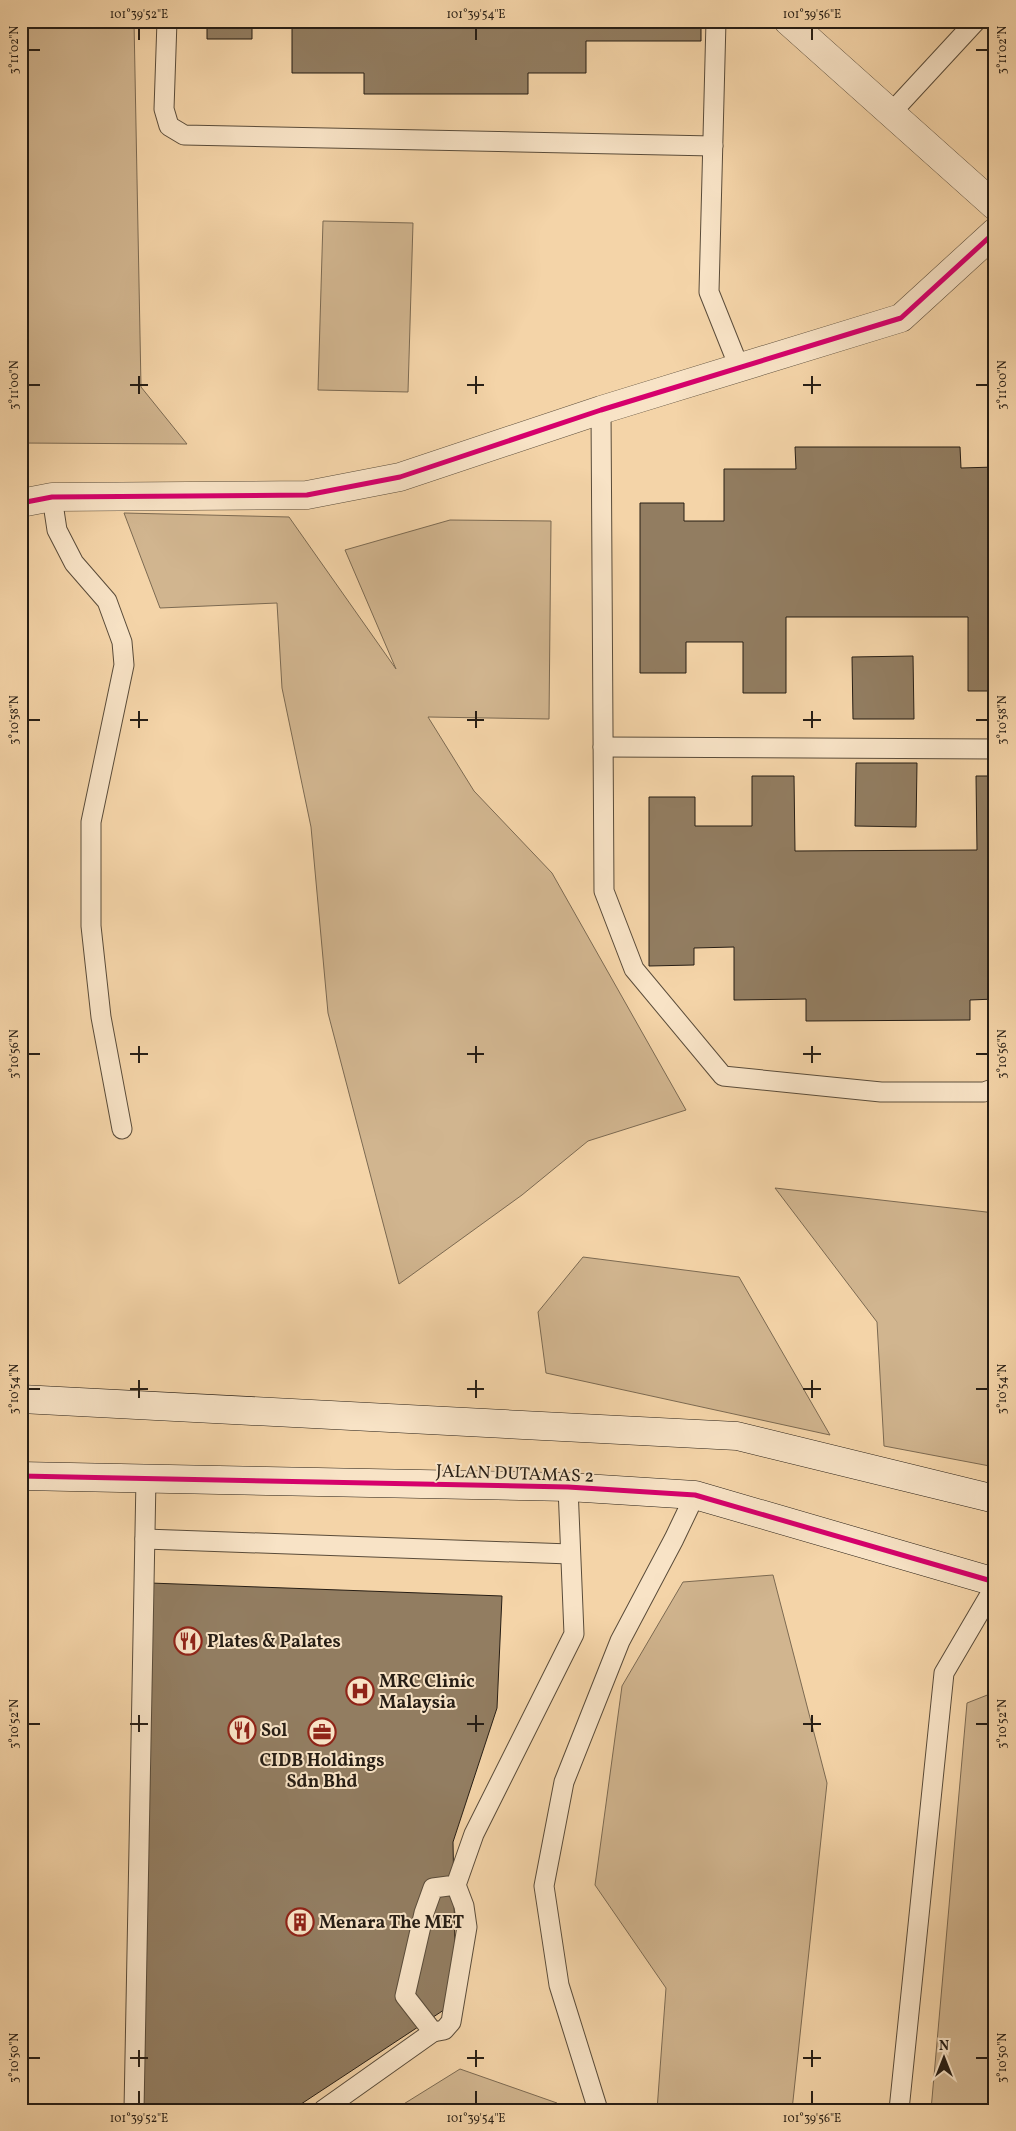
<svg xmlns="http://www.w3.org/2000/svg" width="1016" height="2131" viewBox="0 0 1016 2131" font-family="Vollkorn,serif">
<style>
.green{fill:#d1b58f;stroke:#7c6a52}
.building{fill:#927d61;stroke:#271e15}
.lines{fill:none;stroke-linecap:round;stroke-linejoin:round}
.lane-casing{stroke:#5a4c3a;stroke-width:21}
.street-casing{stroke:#5a4c3a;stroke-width:29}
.secondary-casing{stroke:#271e15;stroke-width:29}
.lane{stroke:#f8e3c6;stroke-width:19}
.street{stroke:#f8e3c6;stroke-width:28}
.secondary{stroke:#f8e3c6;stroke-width:28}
.cycleway-casing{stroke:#f8e3c6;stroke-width:8}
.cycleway{stroke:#d6006c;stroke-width:5}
.ticks{fill:none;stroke:#271e15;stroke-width:2}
.labels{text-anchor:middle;stroke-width:4;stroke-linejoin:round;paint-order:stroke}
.street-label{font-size:18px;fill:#271e15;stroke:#f8e3c6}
.poi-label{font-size:18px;font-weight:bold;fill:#271e15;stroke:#f8e3c6;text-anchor:start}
.neatline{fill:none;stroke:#271e15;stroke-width:2}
.ticks-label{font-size:12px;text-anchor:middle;fill:#271e15}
</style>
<rect width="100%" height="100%" fill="#f4d4a8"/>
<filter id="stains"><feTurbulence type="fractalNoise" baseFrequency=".004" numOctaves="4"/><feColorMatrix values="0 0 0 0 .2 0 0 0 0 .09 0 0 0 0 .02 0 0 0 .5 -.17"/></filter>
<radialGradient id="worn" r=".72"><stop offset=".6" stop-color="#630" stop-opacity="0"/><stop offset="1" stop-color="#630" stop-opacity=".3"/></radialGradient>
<g class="green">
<polygon points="21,21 134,21 141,387 187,444 21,443"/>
<polygon points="323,221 413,223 408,392 318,390"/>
<polygon points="124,513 289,517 396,669 345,550 450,520 551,521 549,719 428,717 474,791 552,873 686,1110 588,1141 522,1195 399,1284 328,1013 311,827 282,688 277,603 160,608"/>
<polygon points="775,1188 995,1213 995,1467 884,1446 877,1322"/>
<polygon points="583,1257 739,1277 830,1435 546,1373 538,1312"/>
<polygon points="773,1575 827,1783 792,2110 657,2110 666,1988 595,1885 622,1686 683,1582"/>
<polygon points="995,1692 995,2110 931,2110 967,1703"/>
<polygon points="460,2069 557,2103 559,2110 394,2110"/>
</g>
<g class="building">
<polygon points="207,21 701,21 701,41 586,41 586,73 528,73 528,94 364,94 364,73 292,73 292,21 252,21 252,39 207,39"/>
<polygon points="795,447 960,447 961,468 995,467 995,691 968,691 968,617 786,617 786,693 743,693 743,642 686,642 686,673 640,673 640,503 684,503 684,521 724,521 724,469 796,469"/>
<polygon points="913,656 914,719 853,719 852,657"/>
<polygon points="856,763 917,763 916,827 855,826"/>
<polygon points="752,776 794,776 795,851 977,850 976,776 995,776 995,999 970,1000 970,1020 806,1021 806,999 734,1000 734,947 694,948 694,965 649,966 649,797 695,797 695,826 752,826"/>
<polygon points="150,1583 502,1596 497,1708 453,1842 456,2002 292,2110 143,2110"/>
</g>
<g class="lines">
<g class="lane-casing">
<g id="lane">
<polyline points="167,21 164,109 169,126 184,135 713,146"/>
<polyline points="716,21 709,292 739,367"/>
<polyline points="891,113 976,21"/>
<polyline points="601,410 604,891 634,969 723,1076 881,1092 984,1092 995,1088"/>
<polyline points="52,497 57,530 74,563 107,601 122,642 124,665 91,822 91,926 101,1017 122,1129"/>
<polyline points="603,747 995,749"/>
<polyline points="145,1539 570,1554"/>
<polyline points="456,1885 433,1888 424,1913 405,1996 433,2032 444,2030 451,2022 467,1927 464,1906 456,1885 474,1834 574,1634 568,1487"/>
<polyline points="134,2110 146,1479"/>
<polyline points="323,2110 433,2032"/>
<polyline points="598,2110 559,1985 544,1886 564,1782 620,1641 674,1539 695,1495"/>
<polyline points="899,2110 944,1673 995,1586"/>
</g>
</g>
<g class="street-casing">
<g id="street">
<polyline points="788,21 995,206"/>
<polyline points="21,503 52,497 307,495 400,477 601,410 901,318 995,232"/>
</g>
</g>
<g class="secondary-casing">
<g id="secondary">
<polyline points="21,1399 737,1436 995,1499"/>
<polyline points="21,1476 568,1487 695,1495 995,1582"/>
</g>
</g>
<use href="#lane" class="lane"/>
<use href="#street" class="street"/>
<use href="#secondary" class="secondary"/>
<g class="cycleway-casing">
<g id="cycleway">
<polyline points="21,503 52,497 307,495 400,477 601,410 901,318 995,232"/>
<polyline points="21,1476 568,1487 695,1495 995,1582"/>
</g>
</g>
<use href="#cycleway" class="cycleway"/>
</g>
<path class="ticks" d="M 139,28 L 139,40M 476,28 L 476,40M 812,28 L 812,40M 28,50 L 40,50M 976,50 L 988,50M 139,376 L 139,394M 476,376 L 476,394M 812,376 L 812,394M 28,385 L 40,385M 130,385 L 148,385M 467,385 L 484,385M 803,385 L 821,385M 976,385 L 988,385M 139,711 L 139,728M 476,711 L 476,728M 812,711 L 812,728M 28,720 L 40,720M 130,720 L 148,720M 467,720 L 484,720M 803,720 L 821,720M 976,720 L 988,720M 139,1046 L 139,1063M 476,1046 L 476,1063M 812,1046 L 812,1063M 28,1054 L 40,1054M 130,1054 L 148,1054M 467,1054 L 484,1054M 803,1054 L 821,1054M 976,1054 L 988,1054M 139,1380 L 139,1398M 476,1380 L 476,1398M 812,1380 L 812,1398M 28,1389 L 40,1389M 130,1389 L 148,1389M 467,1389 L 484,1389M 803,1389 L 821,1389M 976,1389 L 988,1389M 139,1715 L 139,1732M 476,1715 L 476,1732M 812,1715 L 812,1732M 28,1724 L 40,1724M 130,1724 L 148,1724M 467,1724 L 484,1724M 803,1724 L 821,1724M 976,1724 L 988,1724M 139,2050 L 139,2067M 476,2050 L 476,2067M 812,2050 L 812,2067M 28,2058 L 40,2058M 130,2058 L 148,2058M 467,2058 L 484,2058M 803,2058 L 821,2058M 976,2058 L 988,2058M 139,2091 L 139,2104M 476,2091 L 476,2104M 812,2091 L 812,2104"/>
<defs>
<g id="restaurant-ring" transform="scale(1.4375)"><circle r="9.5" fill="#f8e3c6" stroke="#8f2418" stroke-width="1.5"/><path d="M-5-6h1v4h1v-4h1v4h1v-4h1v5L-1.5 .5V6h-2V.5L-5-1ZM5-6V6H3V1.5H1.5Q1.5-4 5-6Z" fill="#8f2418"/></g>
<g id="hospital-ring" transform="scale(1.4375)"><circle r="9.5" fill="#f8e3c6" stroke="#8f2418" stroke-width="1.5"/><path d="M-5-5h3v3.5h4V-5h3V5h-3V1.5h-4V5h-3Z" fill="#8f2418"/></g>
<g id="office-ring" transform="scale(1.4375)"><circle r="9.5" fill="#f8e3c6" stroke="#8f2418" stroke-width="1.5"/><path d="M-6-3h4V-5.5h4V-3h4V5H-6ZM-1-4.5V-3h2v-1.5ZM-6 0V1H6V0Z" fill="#8f2418"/></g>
<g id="building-ring" transform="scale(1.4375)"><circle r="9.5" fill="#f8e3c6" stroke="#8f2418" stroke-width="1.5"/><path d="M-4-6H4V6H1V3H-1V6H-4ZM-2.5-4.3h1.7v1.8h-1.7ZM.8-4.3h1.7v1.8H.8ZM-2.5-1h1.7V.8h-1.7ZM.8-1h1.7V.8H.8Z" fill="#8f2418"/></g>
</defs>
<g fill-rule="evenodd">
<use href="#restaurant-ring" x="188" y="1641"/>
<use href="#hospital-ring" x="360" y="1691"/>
<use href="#restaurant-ring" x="242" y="1730"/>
<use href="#office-ring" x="322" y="1732"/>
<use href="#building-ring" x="300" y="1922"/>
</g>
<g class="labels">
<g class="street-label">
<text transform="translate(515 1473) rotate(2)" y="6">JALAN DUTAMAS 2</text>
</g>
<g class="poi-label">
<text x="207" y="1647">Plates &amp; Palates</text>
<text x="379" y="1687">MRC Clinic<tspan x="379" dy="21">Malaysia</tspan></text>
<text x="261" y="1736">Sol</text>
<text x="322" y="1766" text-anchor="middle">CIDB Holdings<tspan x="322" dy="21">Sdn Bhd</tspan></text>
<text x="319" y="1928">Menara The MET</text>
</g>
</g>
<rect width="1016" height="2131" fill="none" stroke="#f4d4a8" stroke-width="55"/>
<g transform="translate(944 2058)" stroke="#f8e3c6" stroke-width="4" paint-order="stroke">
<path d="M0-4L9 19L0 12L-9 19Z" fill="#271e15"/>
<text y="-8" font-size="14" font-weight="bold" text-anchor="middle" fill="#271e15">N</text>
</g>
<rect x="28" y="28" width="960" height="2076" class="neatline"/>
<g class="ticks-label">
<text x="139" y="18">101°39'52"E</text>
<text x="476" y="18">101°39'54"E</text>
<text x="812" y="18">101°39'56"E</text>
<text transform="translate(14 50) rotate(-90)" y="4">3°11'02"N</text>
<text transform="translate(1002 50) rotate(-90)" y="4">3°11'02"N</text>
<text transform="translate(14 385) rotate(-90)" y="4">3°11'00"N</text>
<text transform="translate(1002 385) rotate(-90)" y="4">3°11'00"N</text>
<text transform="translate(14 720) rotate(-90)" y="4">3°10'58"N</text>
<text transform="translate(1002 720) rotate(-90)" y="4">3°10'58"N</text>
<text transform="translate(14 1054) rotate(-90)" y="4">3°10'56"N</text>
<text transform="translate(1002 1054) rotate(-90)" y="4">3°10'56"N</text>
<text transform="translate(14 1389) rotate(-90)" y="4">3°10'54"N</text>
<text transform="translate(1002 1389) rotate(-90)" y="4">3°10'54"N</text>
<text transform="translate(14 1724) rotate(-90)" y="4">3°10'52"N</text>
<text transform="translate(1002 1724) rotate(-90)" y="4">3°10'52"N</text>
<text transform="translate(14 2058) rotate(-90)" y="4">3°10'50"N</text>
<text transform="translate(1002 2058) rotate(-90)" y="4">3°10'50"N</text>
<text x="139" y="2122">101°39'52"E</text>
<text x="476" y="2122">101°39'54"E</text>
<text x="812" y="2122">101°39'56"E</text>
</g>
<rect width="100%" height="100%" filter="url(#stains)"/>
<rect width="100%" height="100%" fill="url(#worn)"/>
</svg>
